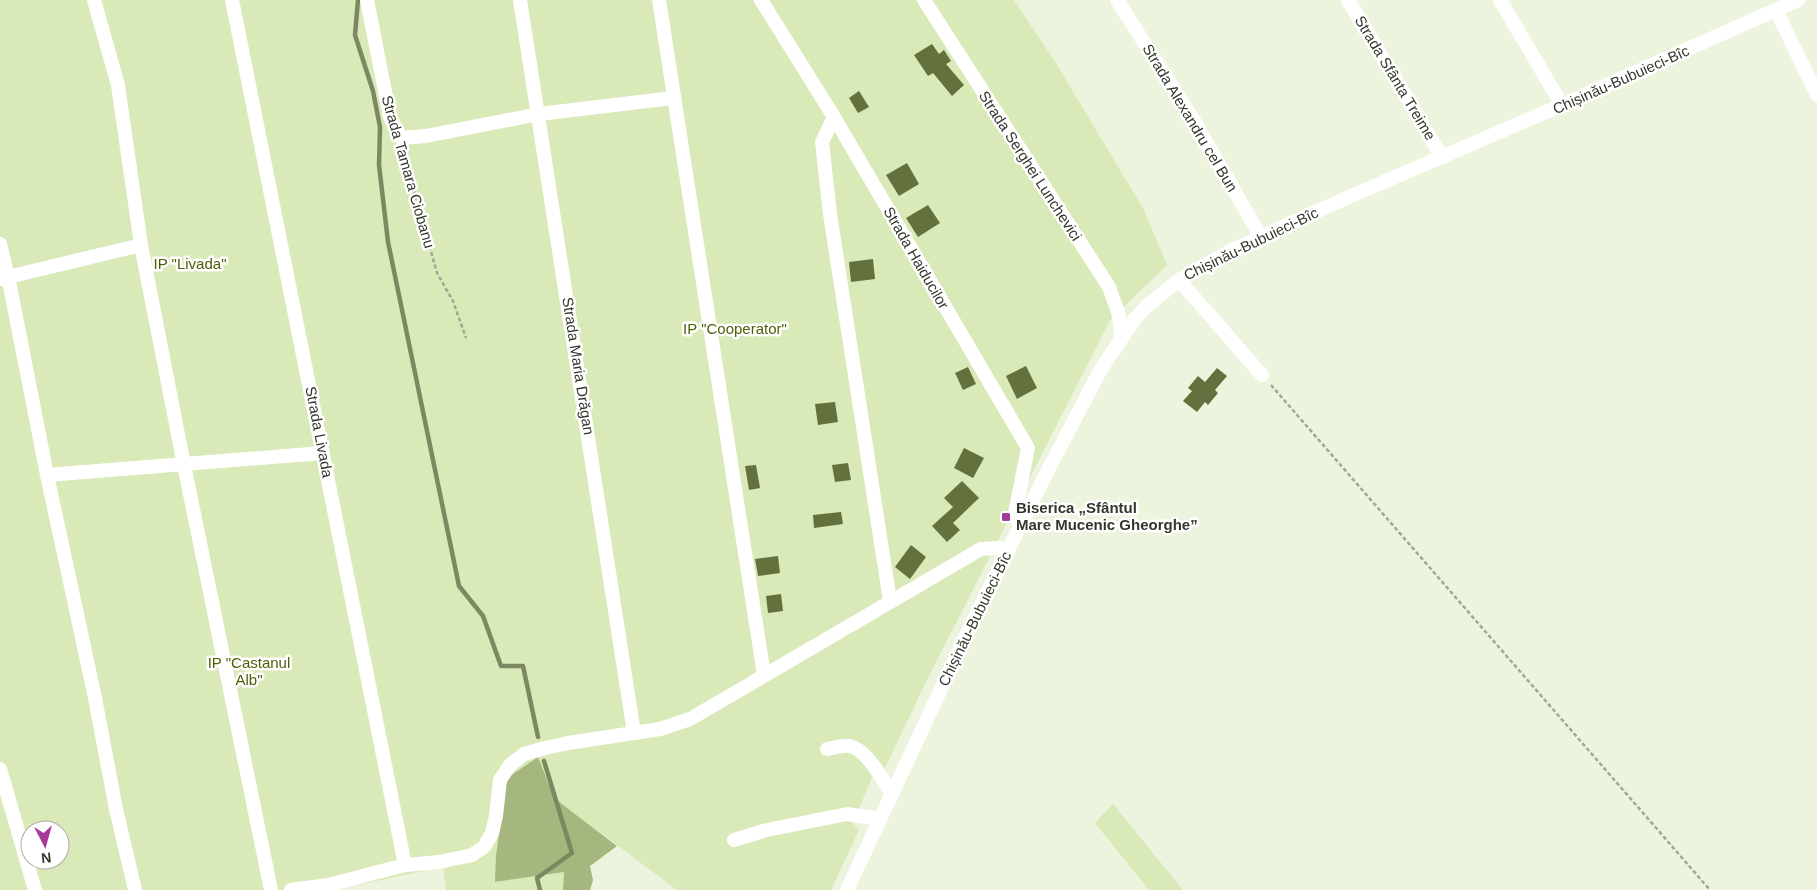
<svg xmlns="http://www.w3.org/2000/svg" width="1817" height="890" viewBox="0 0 1817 890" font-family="Arial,sans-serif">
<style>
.green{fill:#d9e9b8;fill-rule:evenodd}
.forest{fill:#a5b67f}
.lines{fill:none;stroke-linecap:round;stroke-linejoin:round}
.stream{stroke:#7c8960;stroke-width:4.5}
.building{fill:#62713d}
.path{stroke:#a1a795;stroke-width:2.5;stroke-dasharray:4 2.5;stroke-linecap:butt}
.minor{stroke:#fff;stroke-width:14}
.poi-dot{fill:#a63a9a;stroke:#fff;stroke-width:2}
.labels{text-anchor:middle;stroke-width:5;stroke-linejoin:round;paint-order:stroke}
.street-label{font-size:15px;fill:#34372e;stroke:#fff}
.park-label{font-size:15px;fill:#4d5f07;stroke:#fff}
.poi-label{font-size:15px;font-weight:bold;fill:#34372e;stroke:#fff;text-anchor:start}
</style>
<rect width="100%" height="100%" fill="#ecf4dd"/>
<g class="green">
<path d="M 0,0 L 1014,0 L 1054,60 L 1144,210 L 1167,265 L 1110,320 L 924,686 L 885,768 L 872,777 L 859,809 L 854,809 L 852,822 L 859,830 L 831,890 L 677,890 L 554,798 L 495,882 L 564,872 L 563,890 L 446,890 L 443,867 L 333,890 L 0,890 ZM 30,830 L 60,830 L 60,860 L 30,860 Z"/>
<polygon points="1113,804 1183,890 1149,890 1095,823"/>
</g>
<polygon class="forest" points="538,757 554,798 617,846 590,866 593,880 590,890 563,890 564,872 495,882 496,856 507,778"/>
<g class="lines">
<g class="stream">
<polyline points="358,0 355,35 373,91 380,127 379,165 388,242 459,586 483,616 501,666 523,666 538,737"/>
<polyline points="540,890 537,878 572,853 544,761"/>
</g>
</g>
<g class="building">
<polygon points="932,44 939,54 944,50 951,61 946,64 964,85 952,96 933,73 928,76 914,55"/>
<polygon points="859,91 869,107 858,113 849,98"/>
<polygon points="907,163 919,184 899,196 886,175"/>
<polygon points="928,205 940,223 918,237 906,218"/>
<polygon points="873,259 875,279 851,282 849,262"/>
<polygon points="1026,366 1037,388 1017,399 1006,376"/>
<polygon points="968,367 976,384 963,390 955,373"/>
<polygon points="1217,368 1227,376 1215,390 1218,393 1208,405 1205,402 1197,412 1183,401 1192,391 1188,388 1198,376 1205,382"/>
<polygon points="835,402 838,422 818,425 815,404"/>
<polygon points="964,448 984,458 973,478 954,468"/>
<polygon points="848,463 851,480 835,482 832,465"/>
<polygon points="756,465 760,488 749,490 745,466"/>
<polygon points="962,481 979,498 953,523 960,530 947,542 932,526 953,507 944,498"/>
<polygon points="841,512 843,524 814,528 813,515"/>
<polygon points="911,545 926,557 910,579 895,567"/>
<polygon points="778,556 780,573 758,576 755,559"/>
<polygon points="781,594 783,611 768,613 766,596"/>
</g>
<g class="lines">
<g class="path">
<polyline points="403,152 437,273 453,301 466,338"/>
<polyline points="1271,385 1710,890"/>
</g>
<g class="minor">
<polyline points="94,0 118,85 141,245 184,465 271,890"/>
<polyline points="232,0 405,865"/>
<polyline points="367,0 390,117 401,138 426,136 539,114 673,98"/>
<polyline points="520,0 634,733"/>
<polyline points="659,0 764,675"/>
<polyline points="761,0 834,117 1028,448 1015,513 1020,526"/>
<polyline points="924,0 1109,287 1118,312 1122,337"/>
<polyline points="1117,0 1193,119 1261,237"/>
<polyline points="1348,0 1442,157"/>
<polyline points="1500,0 1562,105"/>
<polyline points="1776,10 1817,95"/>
<polyline points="834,117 822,142 830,214 890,601"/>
<polyline points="0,244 8,276 47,475 95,698 116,809 135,890"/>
<polyline points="0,279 141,245"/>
<polyline points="1179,280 1262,375"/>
<polyline points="47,475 323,453"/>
<path d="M 827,749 C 834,748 843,745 850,746 C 867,750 882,779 892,793"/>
<polyline points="0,769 35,890"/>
<polyline points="734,840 767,830 847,814 879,819"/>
<polyline points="291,890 328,885 405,865 439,862 472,855 484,847 492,833 496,816 500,780 510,765 524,754 545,748 568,743 660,729 690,719 981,549 998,548 1009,550"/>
<polyline points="847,890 972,623 1045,476 1101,369 1134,320 1148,305 1179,280 1232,250 1351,196 1562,105 1798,0"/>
</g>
</g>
<rect class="poi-dot" x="1001" y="512" width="10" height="10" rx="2.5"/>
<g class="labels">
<g class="street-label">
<text transform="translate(1395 78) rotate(59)" y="5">Strada Sfânta Treime</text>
<text transform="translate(1621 80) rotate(-24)" y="5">Chișinău-Bubuieci-Bîc</text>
<text transform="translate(1190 118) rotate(59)" y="5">Strada Alexandru cel Bun</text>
<text transform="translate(1030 166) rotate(57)" y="5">Strada Serghei Lunchevici</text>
<text transform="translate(408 172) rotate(74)" y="5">Strada Tamara Ciobanu</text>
<text transform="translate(1251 244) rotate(-26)" y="5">Chișinău-Bubuieci-Bîc</text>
<text transform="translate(916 258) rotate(60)" y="5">Strada Haiducilor</text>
<text transform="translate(578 366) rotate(81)" y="5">Strada Maria Drăgan</text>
<text transform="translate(319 432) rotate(79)" y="5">Strada Livada</text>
<text transform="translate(975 619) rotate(-64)" y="5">Chișinău-Bubuieci-Bîc</text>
</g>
<g class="park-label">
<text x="190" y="269">IP "Livada"</text>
<text x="735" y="334">IP "Cooperator"</text>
<text x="249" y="668">IP "Castanul<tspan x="249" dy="17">Alb"</tspan></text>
</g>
<g class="poi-label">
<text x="1016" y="513">Biserica „Sfântul<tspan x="1016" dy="17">Mare Mucenic Gheorghe”</tspan></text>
</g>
</g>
<g transform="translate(45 845) rotate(174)"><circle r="24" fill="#ffffff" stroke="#aeafab"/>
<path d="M0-4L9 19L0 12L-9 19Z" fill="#a63a9a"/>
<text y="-8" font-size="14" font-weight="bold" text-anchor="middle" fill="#34372e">N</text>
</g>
</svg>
